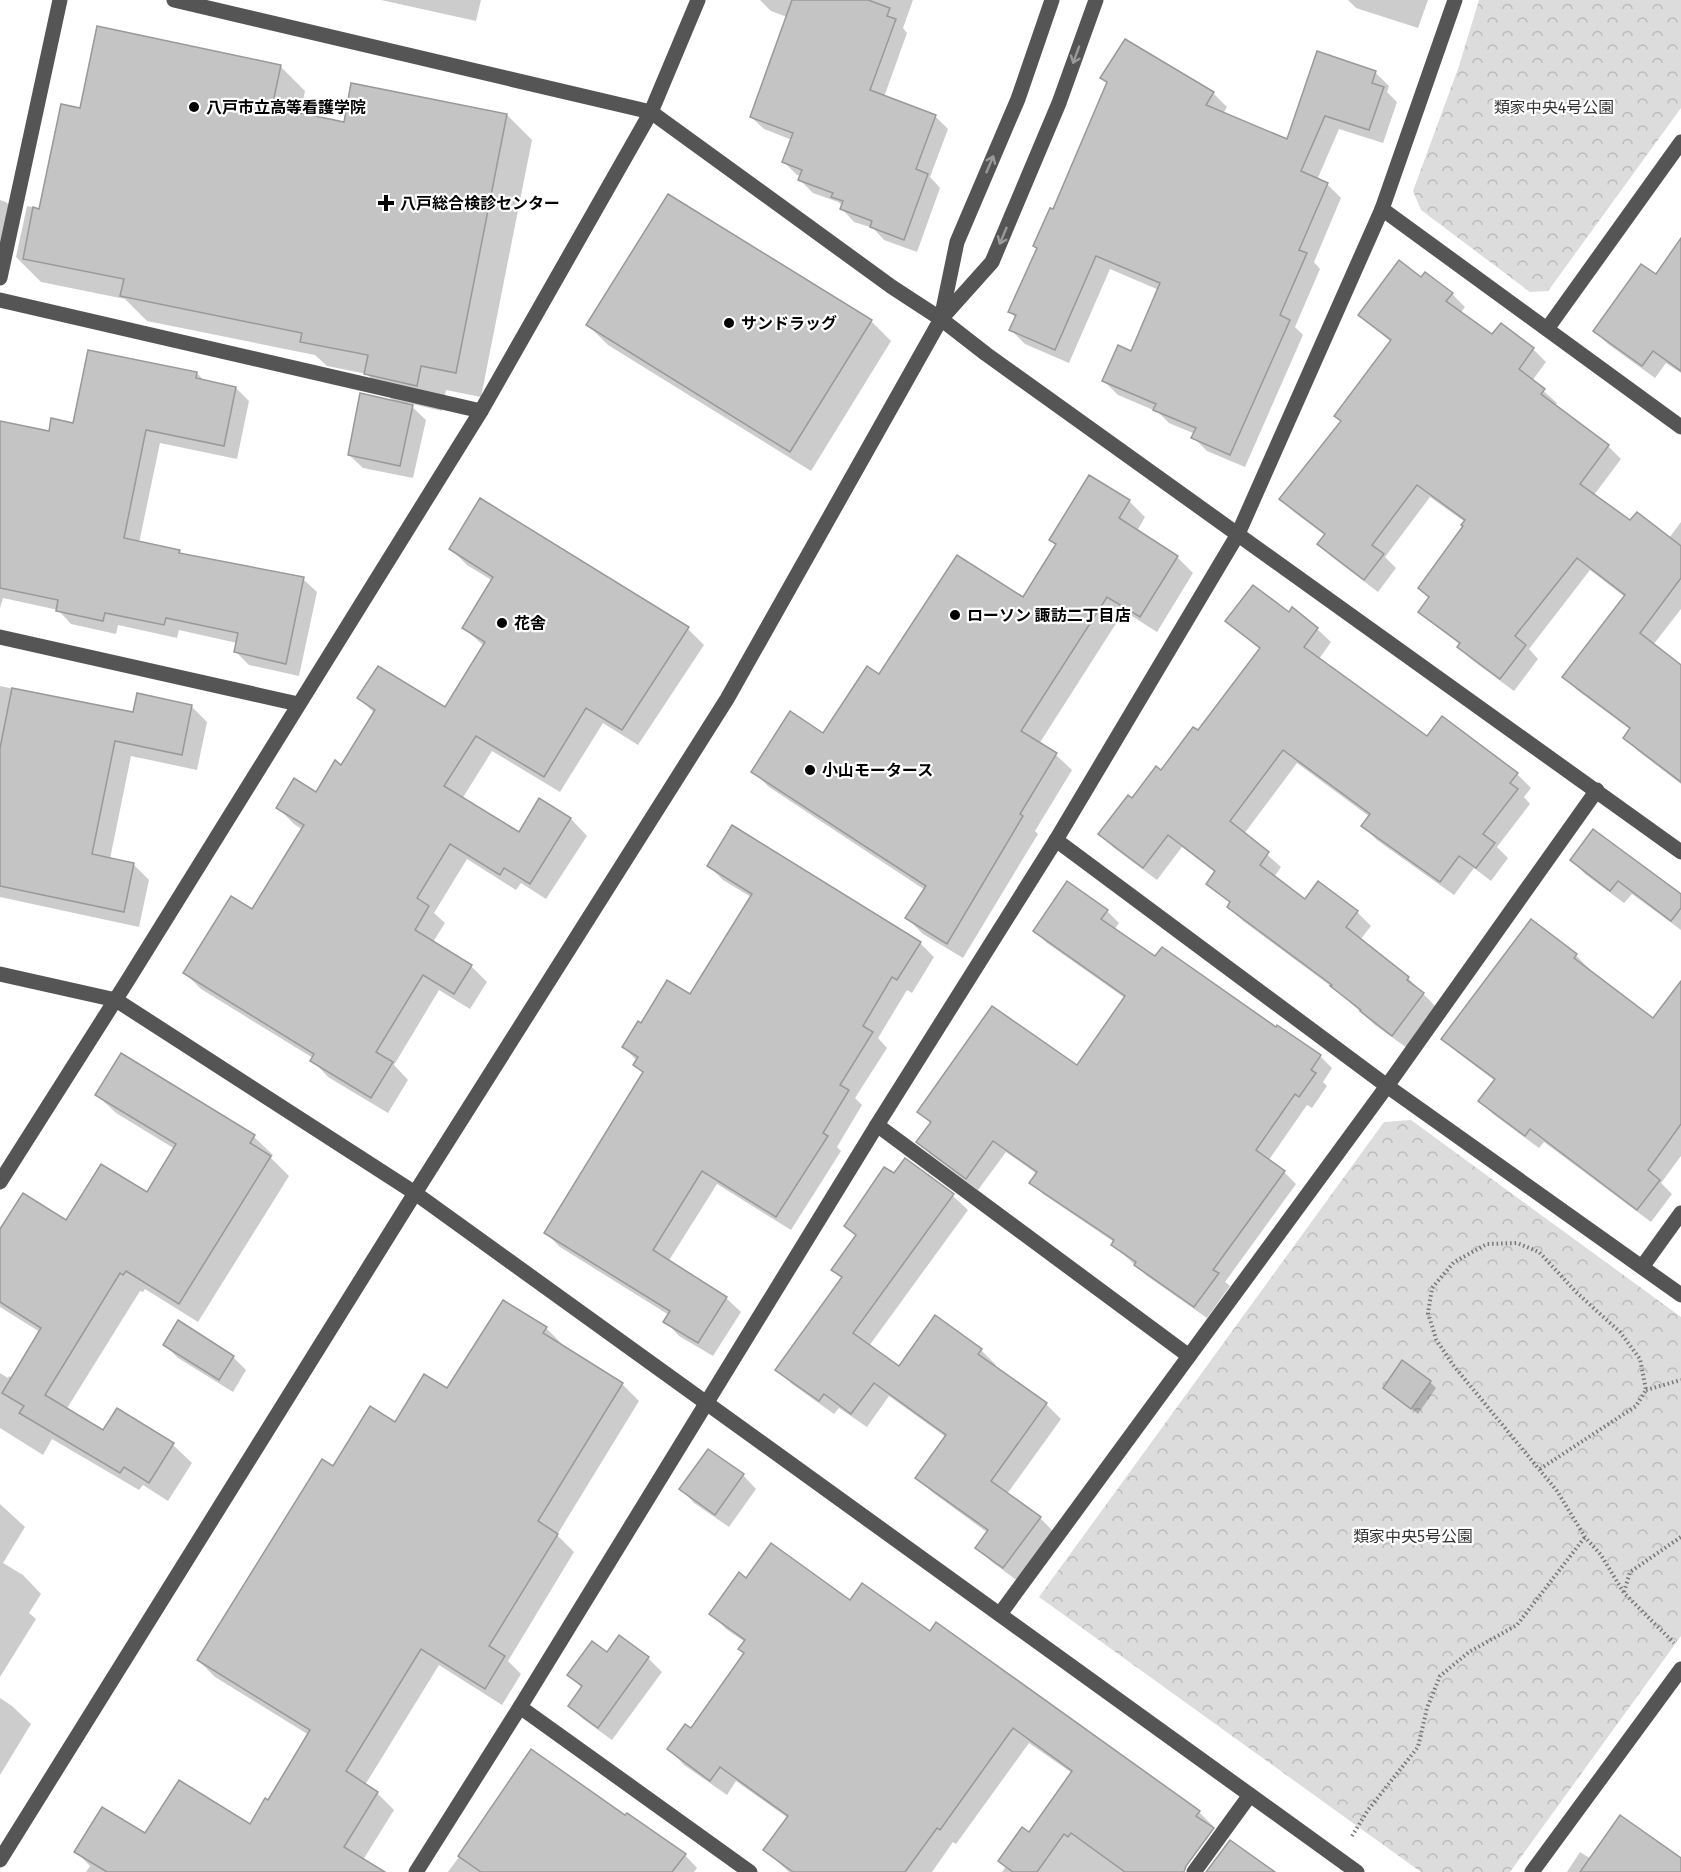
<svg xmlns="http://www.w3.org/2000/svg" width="1681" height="1872" viewBox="0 0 1681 1872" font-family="'Fira Sans','Noto Sans JP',sans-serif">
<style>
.park{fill:url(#park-crowns)}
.shadow{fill:#0003}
.building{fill:#c4c4c4;stroke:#999;stroke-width:1.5}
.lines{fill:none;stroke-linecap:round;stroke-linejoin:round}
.path{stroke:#777;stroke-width:4;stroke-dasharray:1.5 3;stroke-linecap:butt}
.minor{stroke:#555;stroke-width:15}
.oneway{stroke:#999}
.poi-dot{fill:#000;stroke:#fff;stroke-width:2}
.labels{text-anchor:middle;stroke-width:4.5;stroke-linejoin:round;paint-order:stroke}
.poi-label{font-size:16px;font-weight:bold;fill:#000;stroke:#fff;text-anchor:start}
.park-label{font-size:16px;fill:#333;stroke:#fff}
</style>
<defs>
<pattern id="park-crowns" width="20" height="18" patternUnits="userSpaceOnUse" patternTransform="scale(1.5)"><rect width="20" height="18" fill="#dcdcdc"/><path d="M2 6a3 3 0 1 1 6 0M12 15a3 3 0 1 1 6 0" fill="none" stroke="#bbb"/></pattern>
</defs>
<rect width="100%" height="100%" fill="#fff"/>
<g class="park">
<polygon points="1479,0 1681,0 1681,108 1548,291 1530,292 1421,210 1413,191 1459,66"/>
<polygon points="1411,1120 1681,1317 1681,1636 1510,1872 1421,1872 1039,1597 1384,1122"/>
</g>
<g class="shadow">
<polygon points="381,0 481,0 476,21"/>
<polygon points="760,0 913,0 903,28 907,33 884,97 935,116 948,129 930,177 940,188 917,252 884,240 873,228 854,222 842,209 843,206 838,202 813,193 800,180 801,176 797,175 784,162 792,140 764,129 751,117 787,17 771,11"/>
<polygon points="1348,0 1428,0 1418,28 1356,8"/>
<polygon points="1125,41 1213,93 1227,107 1223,114 1288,141 1375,72 1389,86 1387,92 1397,102 1383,143 1339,129 1317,180 1327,184 1341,198 1314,262 1320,269 1295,327 1303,335 1245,467 1207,451 1193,437 1195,434 1169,423 1158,412 1118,395 1104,381 1132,352 1159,290 1110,269 1069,363 1025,344 1011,330 1016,318 1010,312 1108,84 1102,78"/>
<polygon points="280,66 305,91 300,115 345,124 507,115 532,140 481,397 446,390 442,411 408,403 426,420 413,478 363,468 349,455 395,403 367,374 327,366 315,355 147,321 125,299 41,282 16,257 27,206 41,209 81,110"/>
<polygon points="669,196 871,321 891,341 811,471 608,345 588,325"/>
<polygon points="0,200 6,202 19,215 0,264"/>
<polygon points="1681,241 1681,373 1666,363 1655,378 1608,344 1595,331 1656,276"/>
<polygon points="1421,279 1452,294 1465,307 1460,313 1493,336 1502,325 1533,349 1546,362 1532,381 1557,403 1555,406 1608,446 1621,459 1594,495 1631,522 1669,538 1681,522 1681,609 1653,645 1681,666 1681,784 1638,751 1625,738 1631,730 1577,690 1564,677 1625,597 1590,570 1529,649 1538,659 1514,691 1472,660 1459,647 1461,645 1433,624 1420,611 1430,598 1465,526 1465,522 1430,497 1385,557 1396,568 1378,592 1332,557 1319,544 1326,536 1294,512 1281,499 1342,422 1391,342 1359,315"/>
<polygon points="197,373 205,382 236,388 249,401 237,459 160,443 139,543 179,552 183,555 303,579 317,592 299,676 249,665 236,652 237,643 179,630 177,638 118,625 116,634 71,624 58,610 3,598 0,608 0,422 50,433 74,424"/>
<polygon points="1090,477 1129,501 1145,517 1137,531 1177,557 1193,573 1157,632 1124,611 1039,744 1056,755 1072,770 1035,831 1038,834 963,958 923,934 907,918 925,890 769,787 753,771 824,735 879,676 1024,599 1057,546 1051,540"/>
<polygon points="481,500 688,629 704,645 638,745 603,723 560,792 492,751 462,799 519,834 539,800 571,819 587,836 546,899 521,883 516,890 467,859 434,913 445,923 433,942 471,966 487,982 470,1009 439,990 394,1065 408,1080 388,1113 328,1077 312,1060 313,1058 201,989 185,973 253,911 303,830 294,824 278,808 316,794 342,767 375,714 359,698 446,709 484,646 464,628 493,581 467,565 451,549"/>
<polygon points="1289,614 1317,629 1331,642 1319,659 1428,738 1517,774 1531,788 1524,797 1530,804 1497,847 1508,858 1491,881 1474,868 1454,895 1377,840 1363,826 1370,817 1297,763 1244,834 1281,867 1274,877 1305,901 1319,883 1357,912 1371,926 1360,940 1408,978 1437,1008 1407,1048 1375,1025 1336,990 1243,921 1229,907 1231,904 1208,883 1216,873 1182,847 1157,880 1114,848 1100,834 1162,772 1198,732 1261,650 1227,621"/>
<polygon points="0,686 134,714 191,706 207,722 197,770 131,756 110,859 133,864 149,880 139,927 0,897"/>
<polygon points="1572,860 1681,896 1681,930 1632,894 1624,903 1585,874"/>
<polygon points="709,866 920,943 934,957 912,993 907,990 878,1038 887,1048 855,1098 862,1105 837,1147 841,1151 791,1230 717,1184 668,1262 726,1298 741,1312 713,1356 679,1336 665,1321 669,1315 560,1247 546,1233 644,1074 635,1065 637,1061 624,1047 642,1025 690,996 751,897 723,880"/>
<polygon points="1107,911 1119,923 1114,930 1156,958 1320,1056 1332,1068 1323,1082 1327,1086 1312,1108 1307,1105 1268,1161 1284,1172 1296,1184 1225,1282 1230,1286 1207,1318 1147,1276 1113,1245 1114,1242 1043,1194 1031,1182 1037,1174 1006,1152 978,1190 930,1154 918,1142 931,1124 919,1112 1078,1067 1125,998 1047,943 1035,931"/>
<polygon points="1576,955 1589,969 1588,970 1654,1020 1681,984 1681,1156 1661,1183 1672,1194 1651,1222 1544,1142 1539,1148 1493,1114 1480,1101 1495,1081 1457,1052 1443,1038"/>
<polygon points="121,1055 254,1137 273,1155 271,1158 289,1176 198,1322 145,1289 143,1292 140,1291 66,1410 104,1432 117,1410 173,1445 192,1463 168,1501 143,1485 139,1490 52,1439 43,1455 0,1428 0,1373 8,1378 9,1376 13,1378 40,1332 0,1307 0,1234 66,1222 147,1194 175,1149 116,1113 97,1095"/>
<polygon points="905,1160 953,1196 968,1210 869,1346 899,1368 935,1317 981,1350 996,1365 994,1367 1046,1404 1061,1419 1007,1494 1040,1518 1055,1533 1019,1582 992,1562 977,1548 988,1533 932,1492 917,1478 946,1437 889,1396 867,1427 839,1408 834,1414 792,1384 777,1369 843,1279 833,1269 857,1237 846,1226 894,1175"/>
<polygon points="546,1328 563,1345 562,1346 622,1384 639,1401 557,1535 574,1552 508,1661 521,1674 502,1705 439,1665 365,1785 377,1793 394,1810 363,1860 380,1872 86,1872 90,1866 76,1851 146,1835 250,1826 268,1802 309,1735 215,1677 198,1660 333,1468 396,1424"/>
<polygon points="165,1345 233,1357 246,1370 233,1392 178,1358"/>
<polygon points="1430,1382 1436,1388 1418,1414 1385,1388"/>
<polygon points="743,1475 756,1489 729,1527 694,1503 681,1489"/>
<polygon points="0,1504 25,1527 3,1563 23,1575 41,1594 29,1613 36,1619 0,1677"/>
<polygon points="747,1580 850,1602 930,1633 1198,1811 1213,1826 1180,1872 1002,1872 1072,1773 1029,1743 956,1844 953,1842 932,1872 789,1872 765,1850 788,1818 736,1781 727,1795 684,1765 669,1749 691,1730 746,1654 745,1642 726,1629 711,1613"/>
<polygon points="619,1637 648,1658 662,1672 612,1740 583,1719 570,1706 582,1688 569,1675 607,1654"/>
<polygon points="0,1698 12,1706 31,1724 0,1775"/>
<polygon points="625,1818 685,1855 697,1868 694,1872 448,1872 486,1820"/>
<polygon points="1580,1852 1591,1859 1681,1860 1681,1872 1567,1872"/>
</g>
<g class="building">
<polygon points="792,0 868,0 890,8 887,16 896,19 870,90 936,115 916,169 928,174 904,240 870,227 872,221 840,209 843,201 831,197 833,193 798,180 802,170 782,162 793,133 750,117"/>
<polygon points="97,26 281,65 272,107 344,122 351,83 507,114 456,373 421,366 417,386 364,374 368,355 300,342 302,333 120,296 124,279 23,259 33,207 39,209 61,104 80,108"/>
<polygon points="1125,39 1214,92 1206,105 1287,139 1317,51 1376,71 1372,83 1384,87 1369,130 1325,116 1301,171 1328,183 1299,250 1307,253 1280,315 1290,320 1230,455 1191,438 1196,428 1153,410 1156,404 1102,381 1118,345 1131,351 1160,283 1096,256 1055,350 1009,330 1016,315 1008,312 1037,248 1033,246 1050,208 1053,209 1107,82 1100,78"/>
<polygon points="668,194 872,320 790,452 586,325"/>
<polygon points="1681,238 1681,371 1653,351 1642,366 1593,331 1641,264 1656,274"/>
<polygon points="1399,260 1421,277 1425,272 1453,293 1446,301 1492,334 1501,323 1534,348 1519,369 1545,389 1541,394 1609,445 1580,484 1630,520 1637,512 1681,546 1681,578 1640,633 1681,665 1681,782 1623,738 1630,728 1562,677 1625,595 1577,558 1515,636 1526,645 1500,679 1457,647 1460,643 1418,612 1429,597 1418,588 1463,526 1461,525 1465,520 1417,485 1372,545 1384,554 1364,580 1317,544 1325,534 1279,499 1341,421 1334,416 1391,340 1358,315"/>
<polygon points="88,350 197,372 196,378 236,387 224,446 146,430 124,538 180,550 179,553 304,577 286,664 234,652 238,633 166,618 164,625 105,613 103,621 56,611 58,600 0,588 0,421 49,431 51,418 73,423"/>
<polygon points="360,393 413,405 400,466 348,455"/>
<polygon points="1089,475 1130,500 1119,518 1178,556 1140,617 1107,597 1021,731 1057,753 1020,814 1023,816 947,944 905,918 926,886 751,772 790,711 823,733 867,666 879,674 957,555 1023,597 1056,544 1049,540"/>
<polygon points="480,498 689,627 622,730 586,708 544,777 476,736 444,786 519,832 539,798 571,818 530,884 504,868 500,875 450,844 417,898 429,906 415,930 472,965 454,994 423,975 376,1052 393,1062 371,1098 310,1061 314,1054 183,973 231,896 252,909 304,825 276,808 294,778 316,792 335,760 341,765 375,710 357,698 378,666 445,707 485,642 462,628 493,577 449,549"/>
<polygon points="1253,585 1289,612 1292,607 1318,628 1304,647 1427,736 1442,716 1518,773 1510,783 1518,789 1483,834 1495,843 1476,868 1459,856 1440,882 1361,826 1370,814 1283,750 1230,821 1269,852 1260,865 1305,899 1318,881 1358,911 1346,927 1409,977 1407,980 1424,993 1392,1036 1360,1011 1361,1010 1330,986 1332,985 1227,907 1230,902 1206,884 1215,871 1168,835 1143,868 1098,834 1128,795 1132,798 1156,766 1161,770 1193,727 1198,730 1260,648 1225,621"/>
<polygon points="12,688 133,712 137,693 192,705 182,755 115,741 92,854 134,863 124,912 0,886 0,748"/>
<polygon points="732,825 921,942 897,980 892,977 863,1026 873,1032 840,1085 849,1090 823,1133 828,1136 776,1217 702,1171 653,1250 727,1297 698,1343 663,1322 670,1311 544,1233 643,1072 633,1065 638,1057 622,1047 638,1021 641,1023 667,980 690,994 752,894 707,866"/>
<polygon points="1593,829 1681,894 1681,908 1671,921 1618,881 1610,891 1570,860"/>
<polygon points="1067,881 1108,910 1101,919 1155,956 1162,947 1276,1027 1277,1025 1321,1055 1311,1070 1316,1073 1299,1097 1295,1094 1256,1150 1285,1171 1213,1270 1219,1273 1194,1307 1134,1265 1136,1262 1111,1245 1114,1240 1029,1183 1037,1172 993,1141 966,1179 916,1142 931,1122 917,1112 992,1006 1077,1065 1125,996 1033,931"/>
<polygon points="1531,919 1577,954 1574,958 1653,1018 1681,981 1681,1124 1648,1170 1660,1180 1637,1210 1530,1129 1525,1136 1478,1101 1495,1079 1441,1039"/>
<polygon points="121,1053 255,1135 250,1143 271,1156 179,1304 126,1271 123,1275 120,1273 45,1395 103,1430 117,1408 174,1443 149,1483 124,1467 120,1473 19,1413 24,1406 2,1393 41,1328 0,1302 0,1229 23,1193 66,1220 101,1164 147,1192 176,1144 95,1095"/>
<polygon points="905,1158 954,1194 853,1333 899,1366 935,1315 982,1349 978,1354 1047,1403 991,1481 1041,1517 1003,1568 975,1548 988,1530 915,1478 946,1435 874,1383 851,1414 824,1394 819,1401 775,1370 842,1277 831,1270 856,1235 844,1226 884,1167 894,1173"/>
<polygon points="503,1300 547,1327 543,1333 623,1383 538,1521 558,1534 489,1646 505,1656 485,1689 421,1649 346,1771 378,1792 344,1847 385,1872 107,1872 74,1852 102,1807 145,1833 179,1780 250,1824 265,1798 268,1800 310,1730 197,1660 322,1459 333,1466 370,1406 395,1422 424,1374 447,1388"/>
<polygon points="178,1320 234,1356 219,1380 163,1345"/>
<polygon points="1402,1360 1431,1381 1411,1409 1383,1388"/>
<polygon points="708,1449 744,1474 715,1515 679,1489"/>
<polygon points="771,1543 850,1600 862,1583 930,1631 936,1622 1200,1811 1196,1816 1214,1828 1186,1866 1184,1872 1125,1872 1071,1833 1068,1837 1064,1834 1037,1872 1013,1872 998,1861 1022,1827 1029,1832 1072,1771 1013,1728 940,1830 937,1828 905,1872 793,1872 763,1850 788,1816 720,1767 710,1781 667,1749 685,1724 691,1728 744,1653 738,1649 745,1640 709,1614 739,1572 746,1578"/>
<polygon points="619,1635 649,1657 598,1728 568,1706 582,1686 567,1675 592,1641 607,1652"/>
<polygon points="531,1749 625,1815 627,1813 686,1854 672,1872 481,1872 458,1856"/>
<polygon points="1620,1815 1681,1858 1681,1872 1580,1872"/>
<polygon points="1230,1840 1275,1872 1206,1872"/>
</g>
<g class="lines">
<g class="path">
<polyline points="1646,1390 1681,1380"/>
<polyline points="1540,1469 1636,1406 1646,1390 1640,1359 1620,1332 1577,1293 1539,1252 1517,1243 1487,1244 1454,1262 1432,1288 1428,1313 1436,1339 1453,1365 1557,1491 1585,1537 1601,1555 1624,1593 1674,1643"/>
<polyline points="1624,1592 1630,1572 1681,1537"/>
<polyline points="1352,1836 1368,1810 1418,1747 1427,1708 1440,1676 1469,1652 1517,1625 1585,1537"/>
</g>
<g class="minor">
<polyline points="174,0 651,112 892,287 941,319 986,354 1681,852"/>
<polyline points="1382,209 1681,427"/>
<polyline points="0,278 60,0"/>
<polyline points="0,300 481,411"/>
<polyline points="941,319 957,242 1018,99 1052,0"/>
<polyline points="1547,329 1681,142"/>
<polyline points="0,637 298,704"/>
<polyline points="1056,840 1387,1086 1681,1295"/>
<polyline points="0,974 116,1000 415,1193 1357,1872"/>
<polyline points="877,1125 1189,1356"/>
<polyline points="0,1182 128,980 481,411 651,112 698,0"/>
<polyline points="1642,1267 1681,1213"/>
<polyline points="1000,1614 1387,1086 1597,790"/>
<polyline points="520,1707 750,1872"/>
<polyline points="0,1860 415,1193 727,699 941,319 992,262 1059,103 1096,0"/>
<polyline points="416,1872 520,1707 877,1125 1056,840 1238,534 1382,209 1455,0"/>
<polyline points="1194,1872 1250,1795"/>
<polyline points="1532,1872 1681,1669"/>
</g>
</g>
<defs><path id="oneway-shaft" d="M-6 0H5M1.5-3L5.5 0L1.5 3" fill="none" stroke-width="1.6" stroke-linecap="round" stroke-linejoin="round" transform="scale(1.5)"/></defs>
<g class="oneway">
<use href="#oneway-shaft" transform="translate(1076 55) rotate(110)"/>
<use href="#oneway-shaft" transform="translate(990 164) rotate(-67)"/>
<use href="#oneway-shaft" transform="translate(1003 236) rotate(113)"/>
</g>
<g class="poi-dot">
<circle cx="194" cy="107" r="6"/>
<path d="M383 194h6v6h6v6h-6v6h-6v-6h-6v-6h6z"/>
<circle cx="729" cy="323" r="6"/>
<circle cx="955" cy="615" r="6"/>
<circle cx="502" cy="623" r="6"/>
<circle cx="810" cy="770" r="6"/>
</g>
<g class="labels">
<g class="poi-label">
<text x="206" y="113">八戸市立高等看護学院</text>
<text x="400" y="209">八戸総合検診センター</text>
<text x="741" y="329">サンドラッグ</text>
<text x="967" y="621">ローソン 諏訪二丁目店</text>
<text x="514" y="629">花舎</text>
<text x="822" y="776">小山モータース</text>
</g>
<g class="park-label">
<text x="1554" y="113">類家中央4号公園</text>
<text x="1413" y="1542">類家中央5号公園</text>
</g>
</g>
</svg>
